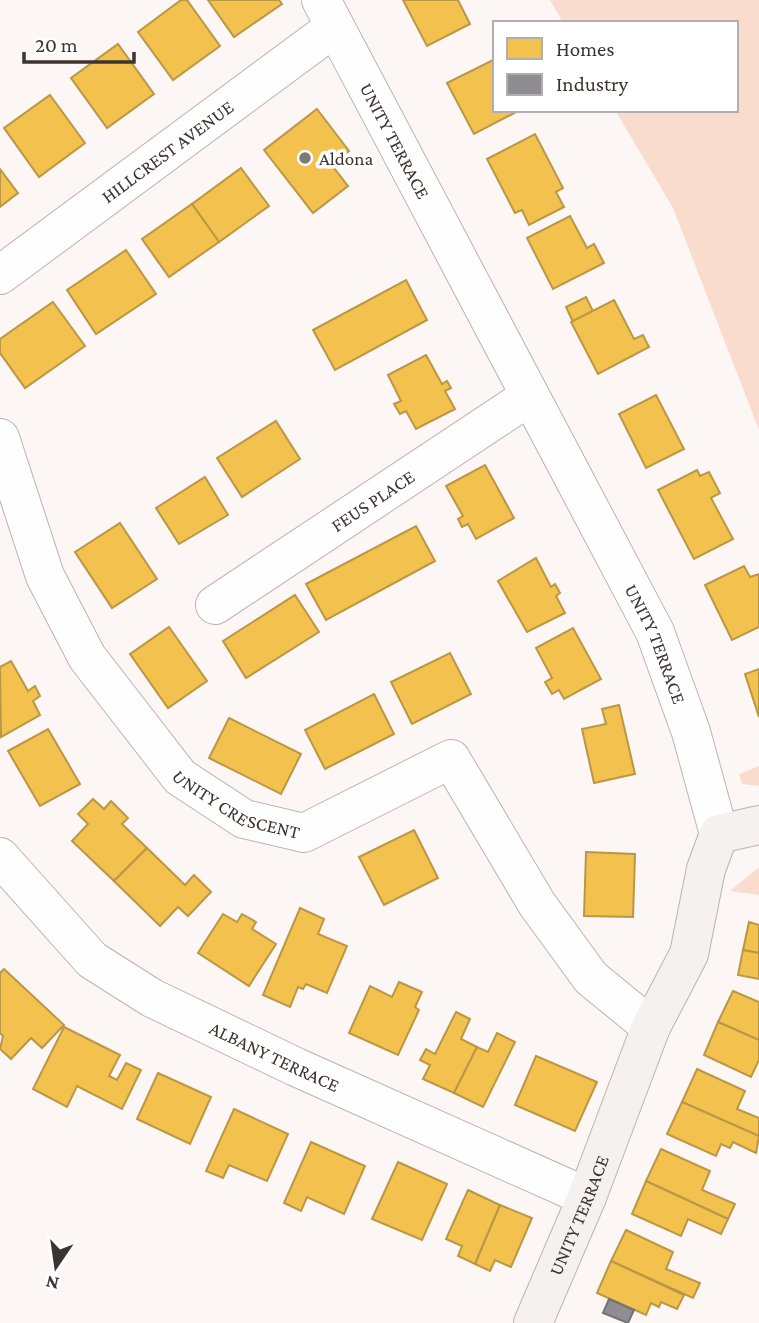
<svg xmlns="http://www.w3.org/2000/svg" width="759" height="1323" viewBox="0 0 759 1323" font-family="'Crimson Pro',serif">
<style>
.green{fill:#fadccf}
.homes{fill:#f2c14e;stroke:#bb9745;stroke-width:2}
.industry{fill:#8d8d92;stroke:#757275;stroke-width:2}
.lines{fill:none;stroke-linecap:round;stroke-linejoin:round}
.street-casing{stroke:#b9b4b1;stroke-width:40}
.secondary-casing{stroke:#b9b4b1;stroke-width:40}
.street{stroke:#fffefe;stroke-width:38}
.secondary{stroke:#f5f1ef;stroke-width:38}
.poi-dot{fill:#7f7876;stroke:#fff;stroke-width:2.5}
.labels{text-anchor:middle;stroke-width:7;stroke-linejoin:round;paint-order:stroke}
.street-label{font-size:19px;fill:#3c3431;stroke:#fff}
.poi-label{font-size:19px;fill:#3c3431;stroke:#fff;text-anchor:start}
</style>
<rect width="100%" height="100%" fill="#fcf7f5"/>
<g class="green">
<polygon points="550,0 759,0 759,430 673,208 615,110 736,110 736,23 563,23"/>
<polygon points="759,766 759,786 742,784 739,774"/>
<polygon points="759,867 759,895 730,891"/>
</g>
<g class="homes">
<polygon points="181,0 187,0 220,46 173,80 138,32"/>
<polygon points="208,0 279,0 282,4 234,37"/>
<polygon points="403,0 458,0 470,24 427,46"/>
<polygon points="118,44 154,94 107,128 71,78"/>
<polygon points="495,59 495,110 520,110 474,134 447,83"/>
<polygon points="50,95 85,143 39,177 4,128"/>
<polygon points="317,109 349,151 331,164 348,186 313,213 264,150"/>
<polygon points="535,134 563,188 556,192 564,207 529,225 522,210 515,213 487,159"/>
<polygon points="241,168 269,206 219,242 192,204"/>
<polygon points="0,169 18,193 0,207"/>
<polygon points="192,204 219,242 169,277 142,239"/>
<polygon points="570,216 587,248 594,244 604,263 553,289 527,238"/>
<polygon points="126,250 156,294 96,334 67,290"/>
<polygon points="406,280 427,320 335,370 313,330"/>
<polygon points="586,297 593,311 573,322 566,307"/>
<polygon points="614,300 634,339 643,335 649,347 598,374 571,322"/>
<polygon points="53,302 85,346 25,388 0,353 0,339"/>
<polygon points="426,355 442,384 447,381 451,388 445,391 455,409 416,429 406,411 400,414 394,404 401,401 388,375"/>
<polygon points="656,395 684,449 646,468 619,414"/>
<polygon points="276,421 300,459 242,497 217,458"/>
<polygon points="485,465 514,518 476,539 468,524 462,527 458,519 463,516 446,486"/>
<polygon points="697,470 700,476 709,472 720,493 711,498 733,539 694,559 658,490"/>
<polygon points="205,477 228,515 179,544 156,508"/>
<polygon points="120,523 157,579 112,608 75,552"/>
<polygon points="416,526 435,561 326,620 306,584"/>
<polygon points="536,558 551,587 555,584 560,593 556,596 565,613 527,632 498,581"/>
<polygon points="744,566 750,577 759,574 759,627 732,640 705,585"/>
<polygon points="295,595 319,632 246,678 223,641"/>
<polygon points="169,627 207,681 168,708 130,654"/>
<polygon points="573,628 601,679 564,699 559,690 552,694 545,682 552,678 536,648"/>
<polygon points="450,653 471,694 412,724 391,682"/>
<polygon points="11,661 28,691 35,686 40,696 33,701 40,715 1,737 0,667"/>
<polygon points="759,669 759,717 745,674"/>
<polygon points="374,694 394,734 325,769 305,730"/>
<polygon points="619,705 635,774 594,783 582,729 606,724 602,709"/>
<polygon points="229,718 301,754 281,794 209,758"/>
<polygon points="48,729 80,784 40,806 8,751"/>
<polygon points="93,799 104,809 111,801 128,818 122,824 147,848 114,881 72,841 88,824 78,814"/>
<polygon points="414,830 438,878 384,905 359,857"/>
<polygon points="147,848 185,885 194,875 211,892 188,916 178,907 160,926 114,881"/>
<polygon points="586,852 635,854 633,917 584,916"/>
<polygon points="300,908 324,919 318,934 347,946 327,993 306,984 303,989 298,987 290,1007 263,995"/>
<polygon points="223,914 237,922 242,914 256,922 252,929 276,944 249,986 198,953"/>
<polygon points="749,922 759,925 759,953 743,950"/>
<polygon points="743,950 759,953 759,979 738,975"/>
<polygon points="4,969 64,1025 42,1048 31,1038 11,1059 0,1049 3,1036 0,1033 0,973"/>
<polygon points="399,982 422,992 415,1007 419,1010 398,1055 349,1033 370,986 392,997"/>
<polygon points="733,991 759,1002 759,1040 718,1022"/>
<polygon points="456,1012 470,1019 461,1039 477,1047 454,1093 423,1079 430,1065 420,1060 426,1049 435,1054"/>
<polygon points="718,1022 759,1040 759,1060 751,1077 704,1055"/>
<polygon points="64,1027 120,1055 109,1076 117,1080 126,1063 141,1070 122,1109 77,1086 67,1107 33,1089"/>
<polygon points="497,1033 515,1042 483,1107 454,1093 477,1047 488,1052"/>
<polygon points="536,1056 597,1082 575,1131 515,1105"/>
<polygon points="697,1069 745,1091 737,1109 759,1118 759,1136 682,1102"/>
<polygon points="158,1073 211,1097 190,1144 137,1119"/>
<polygon points="682,1102 759,1136 756,1153 733,1142 730,1148 721,1144 716,1156 667,1134"/>
<polygon points="234,1109 288,1134 267,1181 229,1165 223,1178 206,1171"/>
<polygon points="311,1142 365,1166 344,1214 307,1197 301,1211 284,1203"/>
<polygon points="661,1149 710,1171 702,1190 735,1204 728,1219 646,1181"/>
<polygon points="398,1162 447,1184 422,1240 372,1219"/>
<polygon points="646,1181 728,1219 721,1234 688,1219 681,1236 632,1214"/>
<polygon points="468,1190 500,1205 475,1264 458,1256 462,1246 446,1239"/>
<polygon points="500,1205 532,1218 511,1267 495,1260 490,1271 475,1264"/>
<polygon points="626,1230 673,1252 666,1269 700,1283 693,1298 611,1261"/>
<polygon points="611,1261 684,1295 677,1309 661,1302 659,1307 651,1303 646,1315 597,1293"/>
</g>
<polygon class="industry" points="609,1299 634,1310 628,1323 603,1313"/>
<g class="lines">
<g class="street-casing">
<g id="street">
<path id="s1" d="M 321,0 L 655,632 L 691,732 L 719,834"/>
<path id="s2" d="M 0,275 L 335,27"/>
<path id="s3" d="M 0,438 L 45,576 L 87,657 L 180,777 L 244,819 L 304,833 L 451,759 L 537,904 L 591,978 L 651,1027"/>
<path id="s4" d="M 215,605 L 530,396"/>
<path id="s5" d="M 0,857 L 92,960 L 152,998 L 296,1067 L 587,1197"/>
</g>
</g>
<g class="secondary-casing">
<g id="secondary">
<path id="s6" d="M 533,1323 L 587,1197 L 651,1027 L 689,954 L 706,869 L 719,834 L 759,825"/>
</g>
</g>
<use href="#street" class="street"/>
<use href="#secondary" class="secondary"/>
</g>
<circle class="poi-dot" cx="305" cy="158" r="7"/>
<g class="labels">
<g class="street-label">
<text dy="7" stroke="none"><textPath href="#s1" startOffset="159">UNITY TERRACE</textPath></text>
<text dy="7" stroke="none"><textPath href="#s2" startOffset="208">HILLCREST AVENUE</textPath></text>
<text dy="7" stroke="none"><textPath href="#s4" startOffset="189">FEUS PLACE</textPath></text>
<text dy="7" stroke="none"><textPath href="#s1" startOffset="726">UNITY TERRACE</textPath></text>
<text dy="7" stroke="none"><textPath href="#s3" startOffset="452">UNITY CRESCENT</textPath></text>
<text dy="7" stroke="none"><textPath href="#s5" startOffset="345">ALBANY TERRACE</textPath></text>
<text dy="7" stroke="none"><textPath href="#s6" startOffset="117">UNITY TERRACE</textPath></text>
</g>
<g class="poi-label">
<text x="319" y="165">Aldona</text>
</g>
</g>
<rect x="493" y="21" width="245" height="91" fill="#ffffff" stroke="#b1aead" stroke-width="2"/>
<rect x="507" y="38" width="35" height="21" fill="#f2c14e" stroke="#b1aead" stroke-width="2"/>
<text x="556" y="56" font-size="21" fill="#3c3431">Homes</text>
<rect x="507" y="74" width="35" height="21" fill="#8d8d92" stroke="#b1aead" stroke-width="2"/>
<text x="556" y="91" font-size="21" fill="#3c3431">Industry</text>
<g transform="translate(56 1267) rotate(193)" stroke="#ffffff" stroke-width="5" paint-order="stroke">
<path d="M0-5L12 26L0 18L-12 26Z" fill="#3c3431"/>
<text y="-10" font-size="19" font-weight="bold" text-anchor="middle" fill="#3c3431">N</text>
</g>
<path d="M24 52v10h110v-10" fill="none" stroke="#3c3431" stroke-width="3.5"/>
<text x="35" y="52" font-size="21" fill="#3c3431" stroke="#ffffff" stroke-width="5" paint-order="stroke">20 m</text>
</svg>
